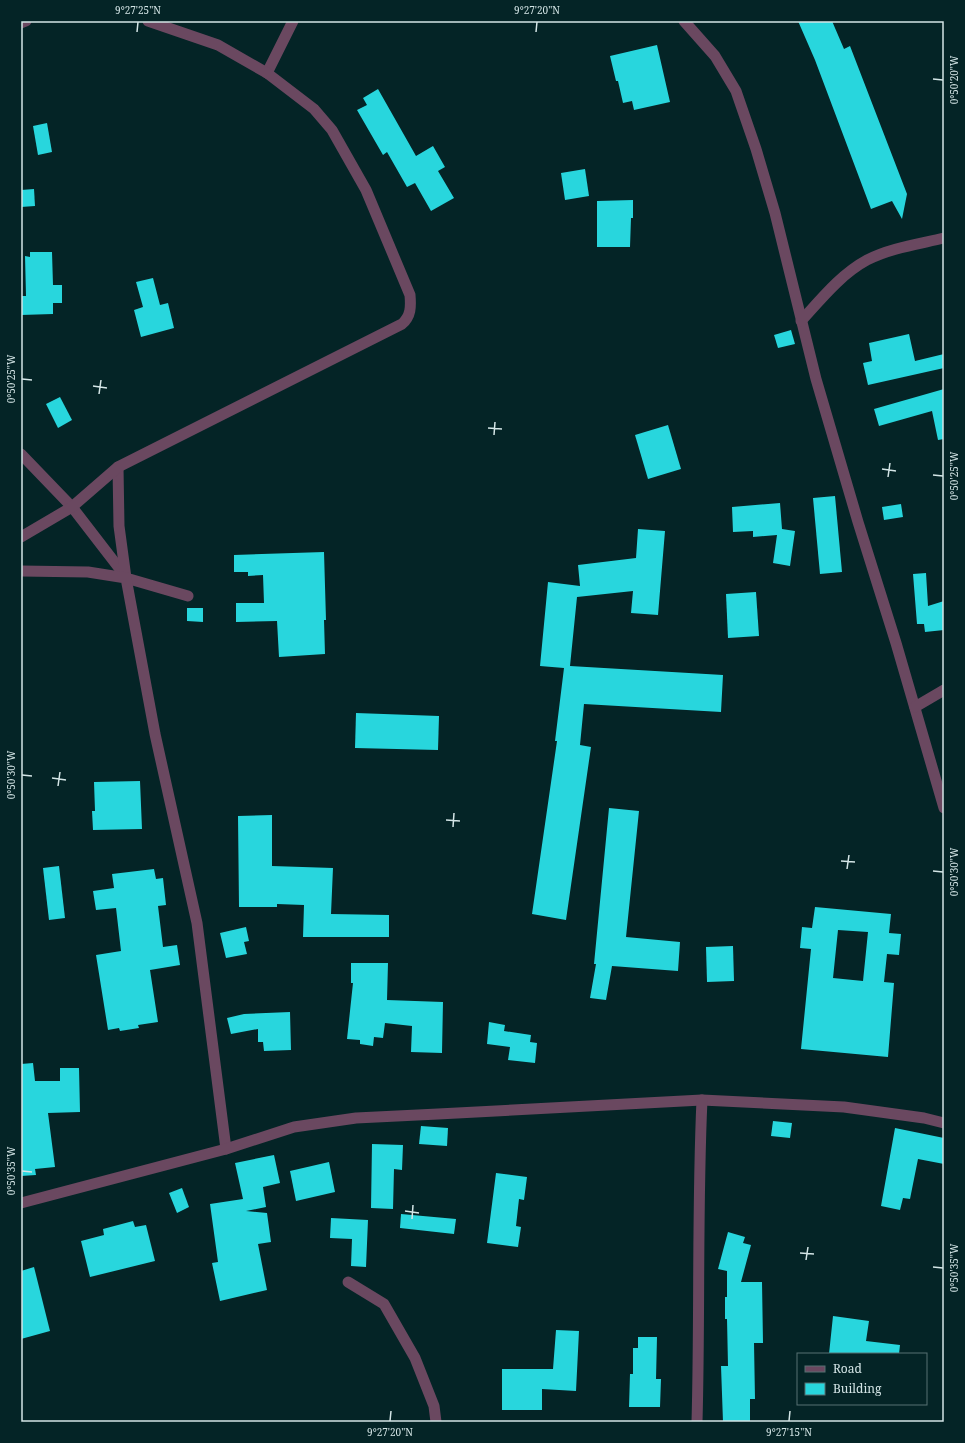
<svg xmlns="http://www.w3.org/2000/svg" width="965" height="1443" viewBox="0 0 965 1443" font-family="'Noto Serif',serif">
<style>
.building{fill:#28d6dd;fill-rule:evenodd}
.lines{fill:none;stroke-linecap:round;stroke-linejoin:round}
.minor{stroke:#6a4860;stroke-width:11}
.ticks{fill:none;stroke:#d4e5e6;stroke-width:1.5}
.neatline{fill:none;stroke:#d4e5e6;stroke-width:1.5}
.ticks-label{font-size:10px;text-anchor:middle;fill:#d4e5e6}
</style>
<rect width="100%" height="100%" fill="#042426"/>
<g class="building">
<polygon points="798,21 832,21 844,49 850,46 907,194 902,219 892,201 871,209 815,60"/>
<polygon points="657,45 670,102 634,110 632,101 623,103 618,81 616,81 610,56"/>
<polygon points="378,89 416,156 433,146 445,167 438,171 454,198 431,211 415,183 407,187 387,152 383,155 357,110 367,105 363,98"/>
<polygon points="47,123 52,152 38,155 33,126"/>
<polygon points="585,169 589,196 565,200 561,173"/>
<polygon points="34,189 35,206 21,207 21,190"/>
<polygon points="633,200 633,218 631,218 630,247 597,247 597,201"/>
<polygon points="30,252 52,252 53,285 62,285 62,303 53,303 53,314 21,315 21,296 26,296 25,256 30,257"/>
<polygon points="153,278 160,305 168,303 174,328 141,337 134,310 143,307 136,282"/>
<polygon points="791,330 795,344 778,348 774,335"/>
<polygon points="909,334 915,361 944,354 944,368 868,385 863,363 872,361 869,343"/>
<polygon points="944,389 944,439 938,440 932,411 879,426 874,409"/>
<polygon points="60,397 72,420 58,428 46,404"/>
<polygon points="668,425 681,469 648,479 635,435"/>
<polygon points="835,496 842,572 820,574 813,498"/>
<polygon points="780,503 782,529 795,531 790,566 773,563 777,535 753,537 753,531 733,532 732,507"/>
<polygon points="901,504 903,517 884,520 882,507"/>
<polygon points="638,529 665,531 658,615 631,613 633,591 577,597 570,666 723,675 721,712 584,704 580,745 591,747 566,920 532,914 557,741 555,741 564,668 540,666 548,582 580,586 578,565 636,558"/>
<polygon points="324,552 326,620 324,620 325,654 279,657 277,621 236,622 236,603 264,603 263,575 248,576 248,572 234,572 234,555"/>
<polygon points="926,573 928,606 944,601 944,630 925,632 924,624 917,624 913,574"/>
<polygon points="756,592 759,636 728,638 726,594"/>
<polygon points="187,608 203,608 203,622 187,621"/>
<polygon points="356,713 439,716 438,750 355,748"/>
<polygon points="140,781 142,829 93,830 92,811 95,811 94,782"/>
<polygon points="609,808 639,811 626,937 680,942 678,971 612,966 606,1000 590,998 596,964 594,964"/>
<polygon points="272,815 272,866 333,868 331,914 389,915 389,937 303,937 304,905 277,904 277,907 239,907 238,816"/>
<polygon points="59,866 65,918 49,920 43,868"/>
<polygon points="154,869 156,879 163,878 166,905 158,906 163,947 177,945 180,965 150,970 158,1022 138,1025 139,1028 120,1031 119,1028 108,1030 96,955 121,951 116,908 96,910 93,891 114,888 112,874"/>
<path d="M 815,907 L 891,914 L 889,933 L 901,934 L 899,955 L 887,954 L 884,982 L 894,983 L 888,1057 L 801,1049 L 811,949 L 800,948 L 802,927 L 812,928 ZM 838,930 L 868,932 L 863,981 L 833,978 Z"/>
<polygon points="246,927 249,941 244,942 247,954 226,958 220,933"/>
<polygon points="733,946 734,981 707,982 706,947"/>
<polygon points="351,963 388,963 387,1000 443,1002 442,1053 411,1052 412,1026 385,1023 383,1038 374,1037 373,1046 360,1044 360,1040 347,1039 353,983 351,983"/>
<polygon points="290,1012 291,1050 264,1051 263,1042 258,1042 258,1029 231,1034 227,1018 244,1014"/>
<polygon points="489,1022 505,1025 504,1031 531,1035 530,1042 537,1043 535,1063 508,1060 510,1047 487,1044"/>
<polygon points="33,1063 35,1081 60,1081 60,1068 79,1068 80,1112 48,1113 55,1167 35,1169 36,1175 21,1176 21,1064"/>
<polygon points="773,1121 792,1123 790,1138 771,1136"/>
<polygon points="421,1126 448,1128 447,1146 419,1144"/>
<polygon points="895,1128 944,1138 944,1164 918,1159 910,1199 903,1198 900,1210 881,1206"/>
<polygon points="372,1144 403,1145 402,1170 394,1169 393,1209 371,1208"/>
<polygon points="274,1155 280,1183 263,1187 266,1207 246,1211 267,1213 271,1242 258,1244 267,1290 220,1301 212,1263 218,1262 210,1204 243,1199 235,1163"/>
<polygon points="329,1162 335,1192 296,1201 290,1171"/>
<polygon points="496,1173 527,1177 524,1200 519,1199 516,1226 521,1227 518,1247 487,1243"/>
<polygon points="182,1188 189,1207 177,1213 169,1193"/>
<polygon points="401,1214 456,1219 454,1234 400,1228"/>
<polygon points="331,1218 368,1220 366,1267 351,1266 352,1239 330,1238"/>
<polygon points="133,1221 135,1227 146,1225 155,1261 90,1277 81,1241 104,1235 103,1229"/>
<polygon points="728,1232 745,1237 743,1243 751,1245 741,1282 762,1282 763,1343 754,1343 755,1399 750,1399 750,1422 723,1422 721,1366 728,1366 727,1319 725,1319 725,1297 727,1297 727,1271 718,1269"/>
<polygon points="34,1267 50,1331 21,1339 21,1271"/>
<polygon points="833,1316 869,1321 866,1341 900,1345 899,1354 829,1354"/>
<polygon points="556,1330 579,1331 576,1391 542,1389 542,1410 502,1410 502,1369 553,1369"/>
<polygon points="638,1337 657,1337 656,1379 661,1379 660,1407 629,1407 630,1374 633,1374 633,1348 638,1348"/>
</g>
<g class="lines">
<g class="minor">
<polyline points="684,21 715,56 736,91 756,149 775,213 816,379 858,522 896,643 944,808"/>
<polyline points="21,23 26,21"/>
<polyline points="267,73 293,21"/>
<path d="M 801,321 C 821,299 841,274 867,260 C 890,248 919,244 944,238"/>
<polyline points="21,454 72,507 126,577"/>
<polyline points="118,467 119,526 126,578 188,596"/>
<path d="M 21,537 L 72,507 L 118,467 L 402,324 C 411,316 411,307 410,295 L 366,190 L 332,130 L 314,109 L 267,73 L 218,45 L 148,21"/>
<polyline points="21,571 88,572 126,578 155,734 197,923 226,1149"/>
<polyline points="915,707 944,690"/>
<polyline points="21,1203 226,1149 294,1127 356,1118 438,1114 702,1100 844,1107 924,1118 944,1123"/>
<polyline points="348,1282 384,1304 415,1358 434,1406 436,1422"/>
<path d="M 697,1422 C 700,1315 697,1207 702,1100"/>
</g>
</g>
<path class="ticks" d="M 137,32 L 138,22M 536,32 L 537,22M 933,79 L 943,80M 22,379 L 32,380M 93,386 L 107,388M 99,394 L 101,380M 488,428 L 502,429M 494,435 L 495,422M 882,469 L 896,471M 933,475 L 943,476M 888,477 L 890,463M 22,775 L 32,776M 52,778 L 66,780M 58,786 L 60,772M 446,820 L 460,821M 453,827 L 454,813M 841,861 L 855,862M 847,869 L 849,855M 933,871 L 943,872M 22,1171 L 32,1172M 405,1211 L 419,1213M 412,1219 L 413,1205M 800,1253 L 814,1254M 806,1260 L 808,1247M 933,1267 L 943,1268M 390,1421 L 391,1411M 789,1421 L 790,1411"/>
<rect width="965" height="1443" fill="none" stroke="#042426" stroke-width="44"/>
<rect x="797" y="1353" width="130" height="52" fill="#042426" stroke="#577173"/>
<rect x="805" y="1366" width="20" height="6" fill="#6a4860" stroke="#577173"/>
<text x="833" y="1373" font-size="12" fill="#d4e5e6">Road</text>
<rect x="805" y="1383" width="20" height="12" fill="#28d6dd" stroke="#577173"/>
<text x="833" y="1393" font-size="12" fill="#d4e5e6">Building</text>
<rect x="22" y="22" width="921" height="1399" class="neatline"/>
<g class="ticks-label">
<text x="138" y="14">9°27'25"N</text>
<text x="537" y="14">9°27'20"N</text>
<text transform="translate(954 80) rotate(-90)" y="4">0°50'20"W</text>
<text transform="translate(11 379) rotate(-90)" y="4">0°50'25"W</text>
<text transform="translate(954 476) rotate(-90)" y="4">0°50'25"W</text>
<text transform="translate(11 775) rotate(-90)" y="4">0°50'30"W</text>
<text transform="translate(954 872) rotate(-90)" y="4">0°50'30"W</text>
<text transform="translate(11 1171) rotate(-90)" y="4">0°50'35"W</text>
<text transform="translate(954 1268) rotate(-90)" y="4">0°50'35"W</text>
<text x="390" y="1436">9°27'20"N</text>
<text x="789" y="1436">9°27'15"N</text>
</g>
</svg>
